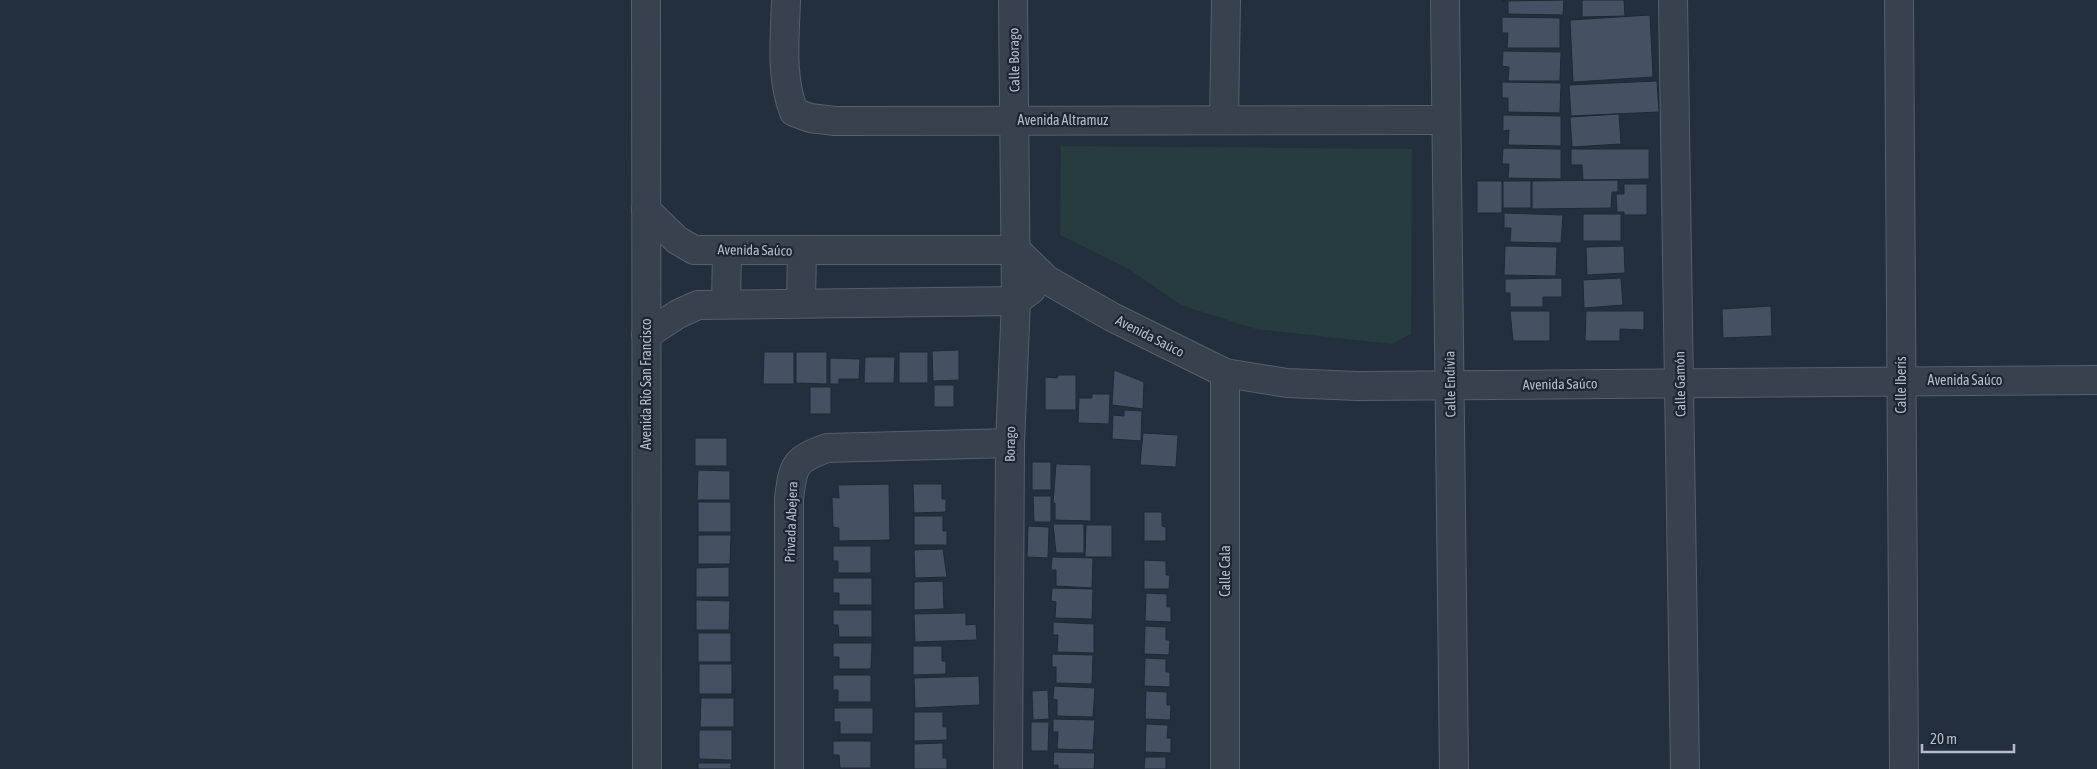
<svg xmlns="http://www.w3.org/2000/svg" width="2097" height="769" viewBox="0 0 2097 769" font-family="'Asap Condensed',sans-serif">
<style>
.green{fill:#263c3f}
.building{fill:#455162;stroke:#1f2835}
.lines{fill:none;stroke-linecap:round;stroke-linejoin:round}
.street-casing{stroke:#565f6c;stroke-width:30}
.street{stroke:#38414e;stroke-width:28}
.labels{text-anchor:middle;stroke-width:4.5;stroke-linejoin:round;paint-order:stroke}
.street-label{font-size:14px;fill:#b4bcc9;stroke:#1d2633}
</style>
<rect width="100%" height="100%" fill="#242f3e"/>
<polygon class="green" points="1061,146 1412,149 1411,334 1392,344 1256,329 1181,305 1129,269 1060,235"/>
<g class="building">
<polygon points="1564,0 1563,15 1508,14 1508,1 1502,1"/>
<polygon points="1582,0 1624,0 1625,16 1582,17"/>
<polygon points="1650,15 1653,77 1573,82 1570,20"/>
<polygon points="1502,17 1560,18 1560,48 1507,48 1508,33 1502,33"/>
<polygon points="1503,51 1561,52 1560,81 1508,81 1509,67 1502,66"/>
<polygon points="1657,81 1659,112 1571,116 1569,85"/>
<polygon points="1502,82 1561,83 1560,113 1508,112 1508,98 1502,98"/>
<polygon points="1619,114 1621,144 1572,147 1570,117"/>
<polygon points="1503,115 1561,116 1561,146 1508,145 1509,130 1503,131"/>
<polygon points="1503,148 1561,149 1561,179 1508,178 1509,164 1502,164"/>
<polygon points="1571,149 1649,149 1649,179 1583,180 1582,165 1571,165"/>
<polygon points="1618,180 1618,192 1612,192 1611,208 1532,209 1532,181"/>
<rect x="1477" y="181" width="25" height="32"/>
<rect x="1503" y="181" width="28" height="27"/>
<polygon points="1624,184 1647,184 1647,215 1624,215 1624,212 1617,212 1616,194 1624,194"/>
<polygon points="1504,213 1563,215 1561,243 1510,242 1511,228 1504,228"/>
<rect x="1583" y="214" width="38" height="27"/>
<polygon points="1505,246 1557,247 1556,276 1504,275"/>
<polygon points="1624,246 1625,273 1587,275 1586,247"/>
<polygon points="1562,278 1562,297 1543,297 1543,307 1510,307 1510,293 1505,293 1505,279"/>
<polygon points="1621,278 1623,305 1584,308 1583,280"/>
<polygon points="1771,306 1772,336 1723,338 1722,309"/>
<polygon points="1510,311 1550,311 1550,341 1513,341"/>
<polygon points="1586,311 1644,311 1644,330 1620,329 1620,341 1585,341"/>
<polygon points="959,350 959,380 933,381 932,351"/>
<polygon points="764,352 794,352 794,384 763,384"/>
<polygon points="796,352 827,352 827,384 796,383"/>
<rect x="899" y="352" width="29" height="31"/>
<polygon points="865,357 895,357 894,383 864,383"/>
<polygon points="830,358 860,359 859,379 839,379 839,384 830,384"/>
<polygon points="1114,370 1144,382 1143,409 1112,405"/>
<polygon points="1058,375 1076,375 1076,410 1045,410 1045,377 1057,378"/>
<rect x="934" y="385" width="20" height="22"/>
<rect x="810" y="387" width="21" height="27"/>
<polygon points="1092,394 1110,394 1109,424 1078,423 1079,398 1092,398"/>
<polygon points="1124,410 1142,411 1141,441 1112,439 1113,415 1124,416"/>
<polygon points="1143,433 1178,435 1176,467 1140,465"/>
<rect x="695" y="438" width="32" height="28"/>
<rect x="1032" y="462" width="19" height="28"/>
<polygon points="1056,464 1091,465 1091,521 1055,520 1055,503 1053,503"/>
<polygon points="698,470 730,471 730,500 697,500"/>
<polygon points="889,484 890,540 839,541 839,528 833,527 832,497 839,498 838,485"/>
<polygon points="913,484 942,484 942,499 946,499 946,512 914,513"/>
<polygon points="1033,496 1051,496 1051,522 1034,522"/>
<rect x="698" y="502" width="33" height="30"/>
<polygon points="1144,512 1162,512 1162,526 1166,527 1166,541 1144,541"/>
<polygon points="914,516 943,516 943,531 947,531 947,545 914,545"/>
<polygon points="1053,524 1084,524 1084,553 1056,553"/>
<polygon points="1086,525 1112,525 1112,557 1085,557"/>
<polygon points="1028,526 1049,527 1048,558 1027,557"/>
<polygon points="698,535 731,535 730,564 698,564"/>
<polygon points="833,546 871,546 871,573 838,573 838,561 833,561"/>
<polygon points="943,549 947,577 915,578 914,550"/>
<polygon points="1052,557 1093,558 1092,588 1056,586 1056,570 1051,570"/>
<polygon points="1144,560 1166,561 1166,575 1170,575 1169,589 1144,589"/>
<polygon points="729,567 729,597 696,597 696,568"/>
<polygon points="833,578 872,578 872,605 839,605 839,593 833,593"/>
<polygon points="943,581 944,609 914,610 914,582"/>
<polygon points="1052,588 1093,589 1092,619 1055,618 1056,602 1051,601"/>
<polygon points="1146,593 1167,594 1167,607 1171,607 1171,622 1145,621"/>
<polygon points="696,600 730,601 729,630 696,630"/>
<polygon points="833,610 872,610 872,637 839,637 838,625 833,625"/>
<polygon points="966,613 966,625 976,624 977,640 915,642 914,614"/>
<polygon points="1053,622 1094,624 1094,653 1057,652 1058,635 1053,635"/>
<polygon points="1145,626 1166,627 1166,640 1170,640 1169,655 1144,654"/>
<rect x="698" y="633" width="33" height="29"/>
<polygon points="833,643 872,643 871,669 839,669 839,657 833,657"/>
<polygon points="913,646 942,646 942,661 946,661 946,674 913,675"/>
<polygon points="1052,654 1093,655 1092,684 1056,683 1056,667 1052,667"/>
<polygon points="1145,658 1166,659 1166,672 1170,672 1170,687 1144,686"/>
<rect x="699" y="664" width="33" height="30"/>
<polygon points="833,675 871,675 871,702 838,702 838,690 833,690"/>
<polygon points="979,676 980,705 915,708 914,678"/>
<polygon points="1054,686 1095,688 1093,717 1057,716 1057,700 1053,699"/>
<polygon points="1048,690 1049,719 1033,720 1032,691"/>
<polygon points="1146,691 1167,692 1167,705 1171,705 1170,720 1145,719"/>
<polygon points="701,698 734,698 734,727 700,727"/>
<polygon points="834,708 873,708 873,734 840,734 840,722 834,722"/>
<polygon points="914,712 943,712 943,727 947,727 947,740 914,741"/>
<polygon points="1053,719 1095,720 1093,750 1057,749 1058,732 1053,732"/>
<polygon points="1031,722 1049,722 1048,751 1031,751"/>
<polygon points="1146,724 1168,725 1167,738 1171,738 1171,753 1145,752"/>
<polygon points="699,730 732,730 732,760 699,759"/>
<polygon points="833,741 871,741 871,768 840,768 839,755 833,755"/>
<polygon points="943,743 943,758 947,758 947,769 914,769 914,744"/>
<polygon points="1054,752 1095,753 1094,769 1058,769 1058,765 1053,765"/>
<polygon points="1145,757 1166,757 1166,769 1144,769"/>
<rect x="698" y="763" width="33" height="6"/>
</g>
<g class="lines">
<g class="street-casing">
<g id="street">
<polyline points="646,0 647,769"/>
<path d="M 786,0 C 785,37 780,77 794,112 L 810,118 L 835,121 L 1446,120"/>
<polyline points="1445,0 1454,769"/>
<polyline points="1673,0 1685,769"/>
<polyline points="1899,0 1904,769"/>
<polyline points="1224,120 1226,0"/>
<polyline points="646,210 677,240 694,250 1016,250 1047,280 1112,317 1225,373 1287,383 1357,386 2097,380"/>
<polyline points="801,302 802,251"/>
<polyline points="726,304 727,250"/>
<polyline points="646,335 678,314 698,305 1016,301 1031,290"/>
<polyline points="1225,373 1225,769"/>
<path d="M 789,769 L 789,499 C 793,465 794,460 827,448 L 1010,443"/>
<polyline points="1008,769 1010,443 1016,301 1013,0"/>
</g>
</g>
<use href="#street" class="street"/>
</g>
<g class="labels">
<g class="street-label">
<text transform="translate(1014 60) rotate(-91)" y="5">Calle Borago</text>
<text x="1063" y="125">Avenida Altramuz</text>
<text transform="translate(755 250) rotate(1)" y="5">Avenida Saúco</text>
<text transform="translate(1150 336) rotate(27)" y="5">Avenida Saúco</text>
<text x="1965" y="385">Avenida Saúco</text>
<text transform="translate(646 384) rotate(-90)" y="5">Avenida Río San Francisco</text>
<text transform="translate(1450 384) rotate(-91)" y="5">Calle Endivia</text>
<text transform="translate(1560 384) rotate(-1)" y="5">Avenida Saúco</text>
<text transform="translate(1680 384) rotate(-91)" y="5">Calle Gamón</text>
<text transform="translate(1901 385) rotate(-90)" y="5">Calle Iberis</text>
<text transform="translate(1010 444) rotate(-89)" y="5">Borago</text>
<text transform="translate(791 522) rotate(-88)" y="5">Privada Abejera</text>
<text transform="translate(1225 571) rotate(-90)" y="5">Calle Cala</text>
</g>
</g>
<path d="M1922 744v8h92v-8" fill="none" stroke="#b4bcc9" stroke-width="2.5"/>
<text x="1930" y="744" font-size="15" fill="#b4bcc9" stroke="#1d2633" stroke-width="4" paint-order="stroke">20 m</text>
</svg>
